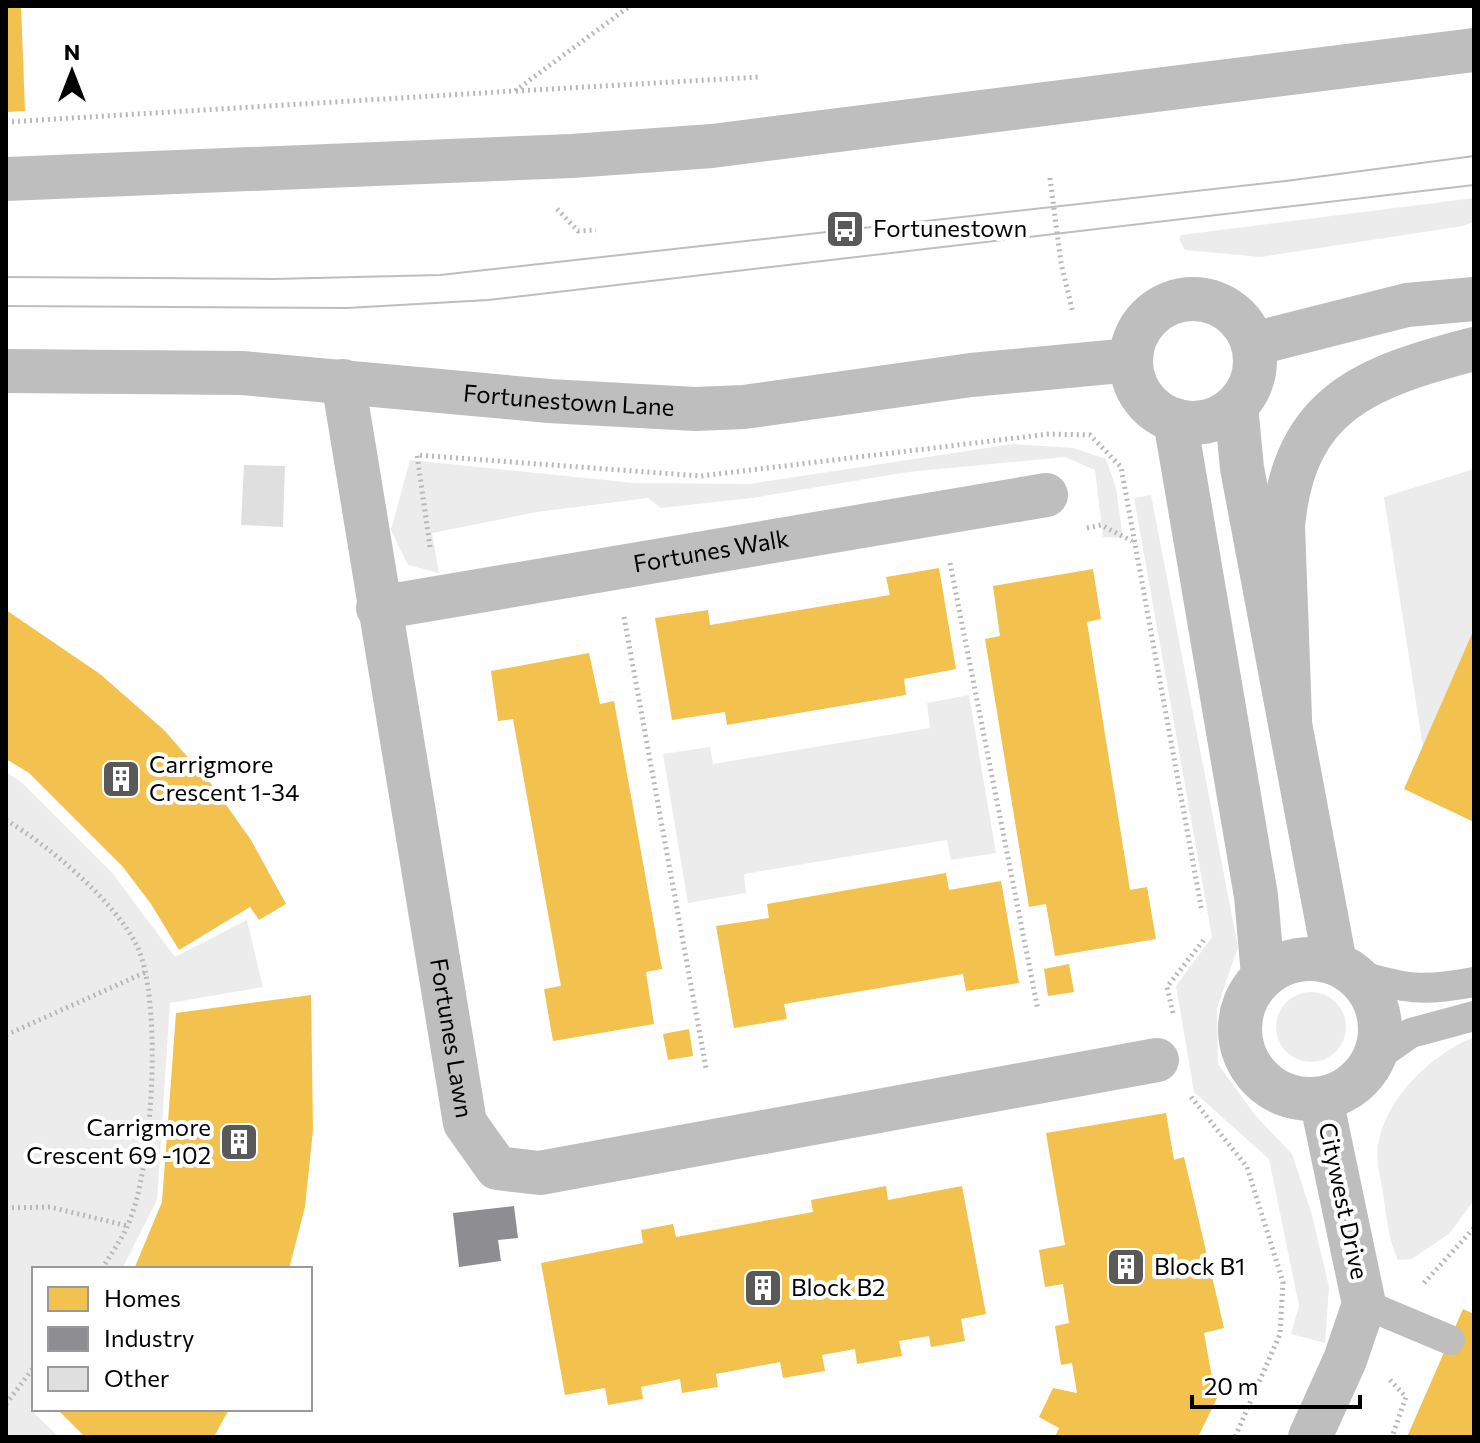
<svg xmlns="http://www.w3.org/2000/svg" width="1480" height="1443" viewBox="0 0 1480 1443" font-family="Commissioner,sans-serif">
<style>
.green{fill:#ececec}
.homes{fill:#f2c14e}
.industry{fill:#8d8d92}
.building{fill:#dfdfdf}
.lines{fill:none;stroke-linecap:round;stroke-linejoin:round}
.path{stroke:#b9b9b9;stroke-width:5;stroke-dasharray:2 4;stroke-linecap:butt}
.service{stroke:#bebebe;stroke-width:30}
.minor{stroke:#bebebe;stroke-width:44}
.tertiary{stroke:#bebebe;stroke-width:44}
.tram{stroke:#bebebe;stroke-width:2}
.labels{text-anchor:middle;stroke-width:8;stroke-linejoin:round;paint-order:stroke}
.poi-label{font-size:24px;fill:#000;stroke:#fff;text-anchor:start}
.street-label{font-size:24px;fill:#000;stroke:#fff}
</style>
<rect width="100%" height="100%" fill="#fff"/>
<g class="green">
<polygon points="1474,198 1474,222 1463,226 1261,257 1185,250 1179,239 1181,235"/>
<polygon points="1013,444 1073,448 1106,459 1116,488 1123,538 1103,537 1095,470 1065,457 908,472 752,498 661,508 648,498 537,512 432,533 439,573 408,565 391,530 410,460 634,483 749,484"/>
<polygon points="1474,469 1474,629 1423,747 1384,497"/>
<polygon points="1151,495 1238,947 1217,1008 1218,1064 1255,1115 1292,1154 1312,1215 1329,1287 1325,1343 1291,1334 1299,1306 1269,1159 1194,1092 1176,986 1212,937 1134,498"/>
<polygon points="969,695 996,853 951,860 947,840 744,874 746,893 688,903 663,754 710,747 713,764 930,728 927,703"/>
<polygon points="6,772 20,781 113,874 175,957 247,920 263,987 170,1003 157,1200 122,1269 34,1269 34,1403 30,1409 59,1437 6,1437"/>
<circle cx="1311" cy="1027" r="35"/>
<path d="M 1474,1037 L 1474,1200 L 1450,1233 L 1412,1259 L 1398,1260 C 1389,1241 1387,1221 1384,1200 C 1382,1183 1375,1161 1378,1145 C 1386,1097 1431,1055 1474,1037 Z"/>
</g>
<g class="homes">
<polygon points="6,6 21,6 25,111 6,112"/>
<polygon points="939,568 956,669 904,679 906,695 727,725 725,712 672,720 655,618 708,610 710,625 890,595 886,577"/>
<polygon points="1093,569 1101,619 1087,622 1130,890 1147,887 1156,939 1055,956 1046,904 1029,907 985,639 1000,636 993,586"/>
<polygon points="6,610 100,674 164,730 212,785 251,840 286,904 259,920 250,907 179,950 151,904 123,867 29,773 6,759"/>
<polygon points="1474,629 1474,822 1404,789"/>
<polygon points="589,653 600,704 614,701 662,969 646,972 654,1024 553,1041 544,989 561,986 513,719 498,721 491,671"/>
<polygon points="946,873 949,890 1001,881 1019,983 966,991 963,974 784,1004 787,1019 734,1028 716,926 769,918 767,904"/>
<polygon points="1069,964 1074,992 1048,996 1044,969"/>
<polygon points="311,995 313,1130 305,1207 289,1269 134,1269 162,1202 176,1013"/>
<polygon points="689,1029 693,1056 668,1060 663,1034"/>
<polygon points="1166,1113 1174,1160 1184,1157 1224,1328 1204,1333 1213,1383 1222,1388 1198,1437 1055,1437 1059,1428 1039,1417 1053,1388 1077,1393 1072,1363 1061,1365 1055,1326 1069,1323 1063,1284 1045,1287 1039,1250 1065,1245 1046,1133"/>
<polygon points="886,1186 888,1200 962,1186 986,1314 961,1319 965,1341 931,1347 929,1336 899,1341 902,1356 857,1364 855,1349 822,1355 825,1371 783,1378 780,1362 716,1374 718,1387 682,1393 680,1379 641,1387 643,1399 608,1405 605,1388 565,1395 541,1263 643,1243 641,1230 673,1224 676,1237 813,1212 811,1200"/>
<polygon points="1463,1309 1474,1314 1474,1437 1407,1437"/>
<polygon points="57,1409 229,1409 214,1437 85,1437"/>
</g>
<polygon class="industry" points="514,1206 518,1238 498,1240 501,1261 459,1267 453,1213"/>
<polygon class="building" points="244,465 285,466 283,527 241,525"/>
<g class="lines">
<g class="path">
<polyline points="516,91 759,77"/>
<polyline points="6,122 515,91 630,6"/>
<polyline points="1050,178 1061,263 1073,313"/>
<polyline points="557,209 578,231 596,230"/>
<polyline points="1087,528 1101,525 1132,541"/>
<polyline points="430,547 417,455 701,476 1049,434 1090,435 1121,467 1202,912"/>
<polyline points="950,563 1038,1010"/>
<polyline points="624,617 706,1068"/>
<path d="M 6,820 C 49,846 114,900 137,946 C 163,1000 153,1172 127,1227 C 120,1242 110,1255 102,1269"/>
<polyline points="1173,1013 1167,987 1206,937"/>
<polyline points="6,1035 146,972"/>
<polyline points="1191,1097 1247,1167 1283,1282 1280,1334 1235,1437"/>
<polyline points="6,1208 50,1207 128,1226"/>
<polyline points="1424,1283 1474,1228"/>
<polyline points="1390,1380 1406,1397 1392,1437"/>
<polyline points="6,1404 34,1367"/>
</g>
<g class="service">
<path d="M 1355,974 C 1405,989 1422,992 1474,982"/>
<polyline points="1375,1058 1411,1033 1474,1016"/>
<polyline points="1364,1304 1450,1340"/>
</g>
<g class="minor">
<polyline points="6,179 572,156 712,146 1474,50"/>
<path id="s1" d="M 343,381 L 465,1123 L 497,1168 L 540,1173 L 1157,1060"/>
<polyline points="1236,406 1242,468 1335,963"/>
<polyline points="1175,420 1256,896 1263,975"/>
<path id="s2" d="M 378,608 L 1046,495"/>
<circle cx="1310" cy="1029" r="70"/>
<polyline points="1310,1437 1345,1360 1364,1304 1321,1099"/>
</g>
<g class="tertiary">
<circle cx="1193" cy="361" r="62"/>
<polyline points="1253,344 1407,305 1474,299"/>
<path id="s3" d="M 6,371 L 242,373 L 549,401 L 695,409 L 744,407 L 971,375 L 1131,360"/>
<path d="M 1290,718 L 1283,526 C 1294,403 1366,377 1474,349"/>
</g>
<g class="tram">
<polyline points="6,277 273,279 440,275 1286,181 1474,156"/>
<polyline points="6,306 347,308 488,300 1474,185"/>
</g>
</g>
<defs>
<g id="bus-square" transform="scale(2)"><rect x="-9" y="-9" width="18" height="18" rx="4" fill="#595959" stroke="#fff"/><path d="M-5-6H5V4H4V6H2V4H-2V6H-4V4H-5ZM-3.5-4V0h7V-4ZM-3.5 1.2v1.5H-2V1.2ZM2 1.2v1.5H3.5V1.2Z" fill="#fff"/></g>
<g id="building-square" transform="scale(2)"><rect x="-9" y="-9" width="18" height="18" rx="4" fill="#595959" stroke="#fff"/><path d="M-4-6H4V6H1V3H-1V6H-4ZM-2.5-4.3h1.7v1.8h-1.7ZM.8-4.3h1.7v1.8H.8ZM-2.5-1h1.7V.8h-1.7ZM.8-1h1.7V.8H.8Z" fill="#fff"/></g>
</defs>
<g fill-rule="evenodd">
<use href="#bus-square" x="845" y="229"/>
<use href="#building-square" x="121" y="779"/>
<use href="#building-square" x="239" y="1142"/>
<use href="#building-square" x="1126" y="1267"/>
<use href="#building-square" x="763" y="1288"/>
</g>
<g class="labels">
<g class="poi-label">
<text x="873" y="237">Fortunestown</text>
<text x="149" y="773">Carrigmore<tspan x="149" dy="28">Crescent 1-34</tspan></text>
<text x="211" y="1136" text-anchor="end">Carrigmore<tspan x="211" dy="28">Crescent 69 -102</tspan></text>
<text x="1154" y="1275">Block B1</text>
<text x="791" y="1296">Block B2</text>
</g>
<g class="street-label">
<text dy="8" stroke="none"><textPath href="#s3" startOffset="564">Fortunestown Lane</textPath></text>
<text dy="8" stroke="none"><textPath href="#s2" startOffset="338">Fortunes Walk</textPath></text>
<text dy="8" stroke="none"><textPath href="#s1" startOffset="666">Fortunes Lawn</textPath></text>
<text transform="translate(1343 1201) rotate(78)" y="8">Citywest Drive</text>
</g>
</g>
<rect width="1480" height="1443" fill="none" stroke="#000000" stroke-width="16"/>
<rect x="32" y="1267" width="280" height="144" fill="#ffffff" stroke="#999999" stroke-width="2"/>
<rect x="48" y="1287" width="40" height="24" fill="#f2c14e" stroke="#999999" stroke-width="2"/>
<text x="104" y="1307" font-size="24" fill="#000000">Homes</text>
<rect x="48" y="1327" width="40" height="24" fill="#8d8d92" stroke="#999999" stroke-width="2"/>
<text x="104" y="1347" font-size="24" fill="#000000">Industry</text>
<rect x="48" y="1367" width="40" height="24" fill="#dfdfdf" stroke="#999999" stroke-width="2"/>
<text x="104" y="1387" font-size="24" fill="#000000">Other</text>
<g transform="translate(72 72)" stroke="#ffffff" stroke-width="6" paint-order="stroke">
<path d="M0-6L14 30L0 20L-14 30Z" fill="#000000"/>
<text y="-12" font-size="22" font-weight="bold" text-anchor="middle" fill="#000000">N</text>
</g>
<path d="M1192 1395v12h168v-12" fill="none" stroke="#000000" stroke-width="4"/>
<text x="1204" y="1395" font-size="24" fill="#000000" stroke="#ffffff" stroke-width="6" paint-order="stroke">20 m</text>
</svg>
